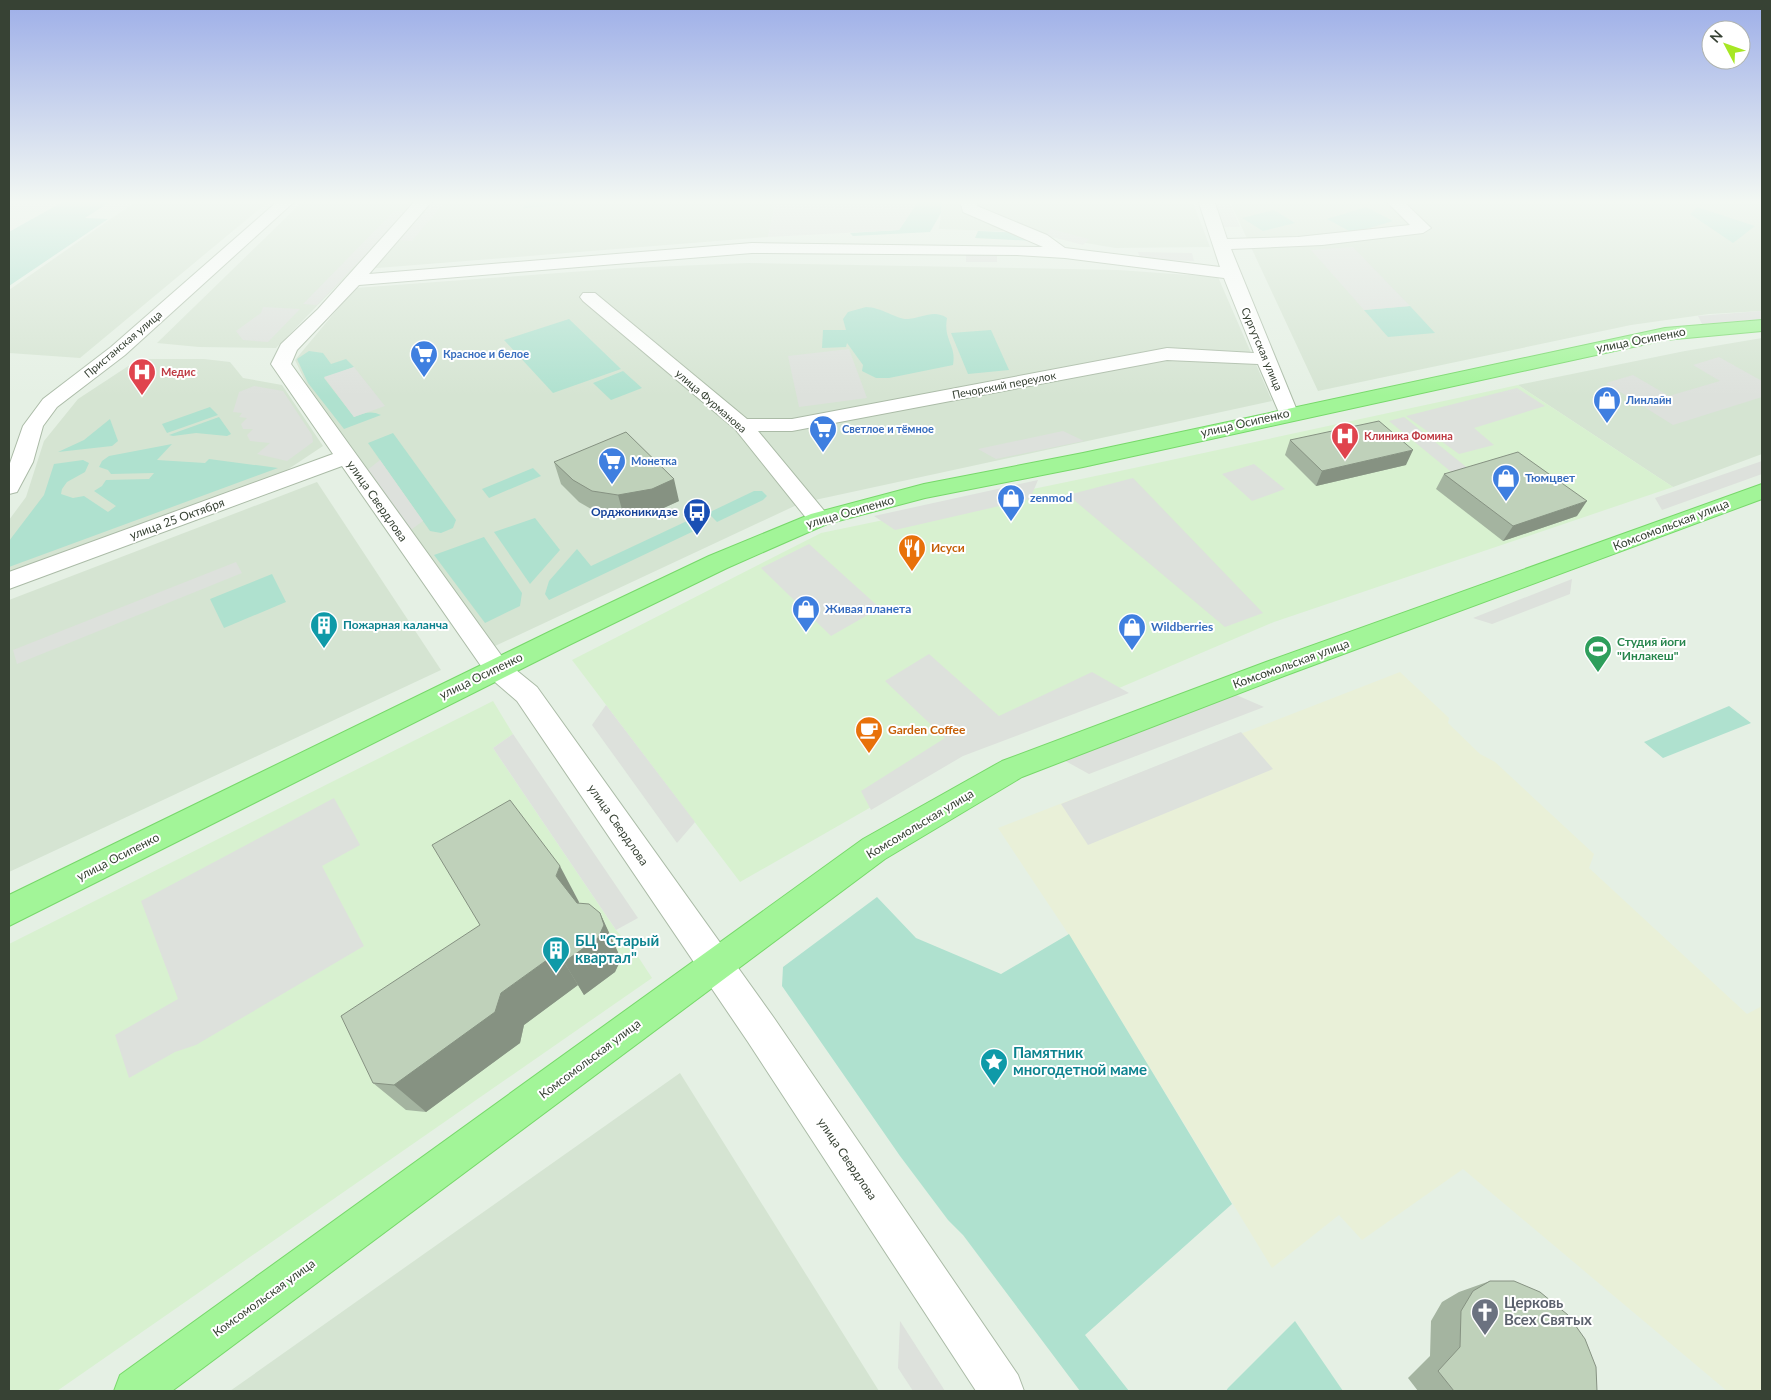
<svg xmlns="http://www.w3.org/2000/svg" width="1771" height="1400" viewBox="0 0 1771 1400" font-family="Lato,sans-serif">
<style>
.residential{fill:#d5e4d2}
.commercial{fill:#d8f1d0}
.medical{fill:#e9f0d8}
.green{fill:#afe1cf}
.parking{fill:#dde1dc}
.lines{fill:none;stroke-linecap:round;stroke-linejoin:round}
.minor-casing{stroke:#abbba7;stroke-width:2}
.major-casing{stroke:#77d86a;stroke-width:2}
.minor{fill:#fff;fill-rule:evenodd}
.major{fill:#a2f598;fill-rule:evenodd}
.wall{fill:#a4b4a0}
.shaded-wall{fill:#869282}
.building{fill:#bfd1ba;stroke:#869282}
.labels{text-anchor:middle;stroke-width:4;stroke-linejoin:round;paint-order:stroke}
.far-street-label{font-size:11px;fill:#374234;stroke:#fff}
.far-shop-label{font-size:11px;font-weight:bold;fill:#366cbe;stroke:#fff;text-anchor:start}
.far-health-label{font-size:11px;font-weight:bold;fill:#be3a42;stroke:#fff;text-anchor:start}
.street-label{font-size:12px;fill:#374234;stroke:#fff}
.shop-label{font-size:12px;font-weight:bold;fill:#366cbe;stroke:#fff;text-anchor:start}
.transit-label{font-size:12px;font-weight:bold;fill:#164399;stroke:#fff;text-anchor:end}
.food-label{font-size:12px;font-weight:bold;fill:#c56008;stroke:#fff;text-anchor:start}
.culture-label{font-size:12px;font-weight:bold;fill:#0d838f;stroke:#fff;text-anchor:start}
.leisure-label{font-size:12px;font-weight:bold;fill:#27864d;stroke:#fff;text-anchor:start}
.near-culture-label{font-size:15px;font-weight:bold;fill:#0d838f;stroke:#fff;text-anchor:start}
.near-worship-label{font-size:15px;font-weight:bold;fill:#5b616d;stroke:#fff;text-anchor:start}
</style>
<rect width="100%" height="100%" fill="#e5f0e4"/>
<g class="residential">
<polygon points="138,200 270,200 80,358 9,353 9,290"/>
<polygon points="304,200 776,200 768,237 352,270 276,348 199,347 157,343"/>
<polygon points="943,200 1192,200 1210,247 1115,248 1022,232 939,229"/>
<polygon points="1229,200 1762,200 1762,311 1709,314 1631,325 1318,391"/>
<polygon points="748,263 1118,270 1218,277 1272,401 801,503 495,646 306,383 295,360 355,288 625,268"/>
<polygon points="1762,338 1762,454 1673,487 1518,385 1685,351"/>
<polygon points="139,359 204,359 230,362 243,378 282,385 323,446 272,480 9,576 9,520 26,497 44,441 78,399"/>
<polygon points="317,482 441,670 9,872 9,600"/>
<polygon points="680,1073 879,1391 230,1391"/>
</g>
<g class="commercial">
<polygon points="1518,385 1673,487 1274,622 962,755 740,882 572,660 821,533 1134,468"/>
<polygon points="493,701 513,734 493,748 616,930 635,952 652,978 57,1391 9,1391 9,944"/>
</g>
<polygon class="medical" points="1400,672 1449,718 1448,723 1480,754 1495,762 1594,854 1589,868 1747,1014 1762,1006 1762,1391 1727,1391 1463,1169 1362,1240 1339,1215 1272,1268 1069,935 998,828"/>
<g class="green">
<polygon points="66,200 113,200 85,218 108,219 9,286 9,232"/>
<polygon points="529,200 563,200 562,205 523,208"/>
<polygon points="919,200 942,200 941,213 930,232 853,236 850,233 899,230"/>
<polygon points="1366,207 1393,221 1353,233 1327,219"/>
<polygon points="1697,207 1755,226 1733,243 1690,214"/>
<polygon points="1274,210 1295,223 1263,231 1242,218"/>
<polygon points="978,231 1021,233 1035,241 975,238"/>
<polygon points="1410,306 1435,333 1388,337 1364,310"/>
<path d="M 866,307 C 881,307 898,320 908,319 C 922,318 934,309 947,318 C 943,340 957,346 953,365 L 889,378 L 876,378 L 862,371 L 863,365 L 847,343 L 846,347 L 822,348 L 823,330 L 846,330 L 843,319 L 848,312 Z"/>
<polygon points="569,319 621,369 553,393 504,340"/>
<polygon points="991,330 1009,370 968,374 951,333"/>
<path d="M 309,351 L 323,353 L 331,364 L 346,359 L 354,367 L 324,378 L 354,417 C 364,413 371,410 381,415 L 344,429 L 308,383 L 297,359 Z"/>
<polygon points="623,371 642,388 611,400 593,383"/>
<polygon points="210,407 218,415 167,433 162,424"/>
<polygon points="219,417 231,434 227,436 196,433 173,436 169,435"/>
<polygon points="110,419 118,441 112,446 58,452 84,440"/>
<polygon points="393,433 456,520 453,528 441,533 430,531 368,443"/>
<polygon points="172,444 157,460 205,463 209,459 278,468 9,567 9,541 44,495 54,464 83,460 89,463 85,472 67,482 62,489 61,494 73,498 84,496 108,512 116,506 94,491 102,486 106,480 149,479 154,473 111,474 108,470 99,467 102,461 109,456"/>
<polygon points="533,468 541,476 489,498 482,489"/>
<polygon points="754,491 762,491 767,496 763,500 717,522 708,513"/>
<polygon points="535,518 560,550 530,584 494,532"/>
<polygon points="687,521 696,530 549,600 545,594 549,581 577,549 591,566"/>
<polygon points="484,537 522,593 520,606 485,623 434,555"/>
<polygon points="272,574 286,602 224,628 210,599"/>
<polygon points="1729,706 1751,723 1663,758 1644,742"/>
<polygon points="877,897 916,938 1001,974 1069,934 1232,1204 1085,1335 1129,1391 1080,1391 963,1235 948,1220 900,1156 782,986 783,967"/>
<polygon points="1295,1321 1343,1391 1226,1391 1228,1388"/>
</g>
<g class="parking">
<polygon points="435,200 447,200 412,241 399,240"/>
<polygon points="776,200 919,200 899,230 768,237"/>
<polygon points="1213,200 1228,200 1240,227 1224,227"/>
<polygon points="394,211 407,212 317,305 303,304"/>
<polygon points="1051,229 1089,239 1083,245 1045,235"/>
<polygon points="1353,247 1410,306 1364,310 1311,250"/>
<polygon points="1138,252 1192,253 1194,261 1140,259"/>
<polygon points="966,254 997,255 997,262 966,262"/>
<polygon points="263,307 300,309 268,342 243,340 236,331 261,313"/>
<polygon points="1760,311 1762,312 1762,319 1702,324 1698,316"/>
<polygon points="849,349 867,398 799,407 788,356"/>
<polygon points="1719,357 1762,381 1762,397 1673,425 1606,383 1633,375 1669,396 1720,381 1693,365"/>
<polygon points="354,367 385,406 354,417 324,377"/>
<polygon points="254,386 283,391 312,435 313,442 287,461 257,454 270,443 250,441 247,435 253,429 243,429 241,424 247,418 239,417 242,413 233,412 239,392"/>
<polygon points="1517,388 1545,406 1474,428 1494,445 1459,454 1406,416"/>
<polygon points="1404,417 1470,470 1455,475 1389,421"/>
<polygon points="1063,431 1084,441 996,459 978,449"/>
<polygon points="380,460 423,521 411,530 366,471"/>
<polygon points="1762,461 1762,474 1662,510 1655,498"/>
<polygon points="1254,464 1285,489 1252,501 1222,474"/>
<polygon points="1133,478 1263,613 1225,627 1068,495"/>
<polygon points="1038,480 1030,499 895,530 874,516"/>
<polygon points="809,544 880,608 831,636 761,568"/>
<polygon points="236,562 242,573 17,664 13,650"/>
<polygon points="1572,579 1570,594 1492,624 1473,618"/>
<polygon points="929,654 999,716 1092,672 1129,693 963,756 871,810 861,791 945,738 885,681"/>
<polygon points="1234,694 1264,707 1089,774 1060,758"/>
<polygon points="606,705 695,822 677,843 592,725"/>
<polygon points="1241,732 1273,769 1088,845 1061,804"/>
<polygon points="513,734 638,918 616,930 493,748"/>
<polygon points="334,798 360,845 322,866 364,946 196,1045 175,1052 129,1078 115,1035 178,999 141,901"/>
<polygon points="900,1321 945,1391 913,1391 898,1368"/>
</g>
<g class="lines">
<g class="minor-casing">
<g id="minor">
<polygon points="279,200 296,200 125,355 57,407 43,426 33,462 17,492 9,494 9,466 23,426 43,399 111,347"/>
<polygon points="416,200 433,200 369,274 752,243 1043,247 963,212 960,200 976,200 977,206 1047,235 1065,248 1220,267 1198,200 1214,200 1227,239 1298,237 1410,225 1385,200 1402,200 1431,228 1423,233 1322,245 1231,249 1298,413 1295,417 1288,419 1281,417 1258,364 1167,360 792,431 758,431 831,519 827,524 819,526 811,524 735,429 583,301 580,297 583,293 595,293 747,419 792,419 1167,348 1254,353 1224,278 1065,258 1017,255 752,253 359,285 297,350 291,364 506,662 537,687 774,1018 1018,1375 1024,1391 976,1391 748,1042 517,701 488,676 342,466 9,589 9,572 333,454 271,364 281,344 318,309"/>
</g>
</g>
<g class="major-casing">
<g id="major">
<polygon points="1762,320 1762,331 1665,340 1083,467 925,498 827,524 727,568 569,645 9,926 9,895 551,631 709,556 811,514 924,484 1083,453 1665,328"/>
<polygon points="1762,484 1762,499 1284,676 1022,777 885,859 172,1391 114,1391 120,1375 863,839 1002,761 1266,662"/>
</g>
</g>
<use href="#minor" class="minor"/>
<use href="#major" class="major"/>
</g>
<g class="wall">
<polygon points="1290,440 1406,465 1316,486 1285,455"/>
<polygon points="554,462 679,501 657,511 624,517 598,513 579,502 561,484"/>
<polygon points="1444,474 1577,516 1503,541 1436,489"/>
<polygon points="579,902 578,903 600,913 616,948 621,959 615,972 584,995 578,985 524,1025 520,1043 426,1112 406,1110 373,1083 480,925"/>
<polygon points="1490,1281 1597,1391 1418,1391 1408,1378 1430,1356 1431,1321 1442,1302 1459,1292"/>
</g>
<g class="shaded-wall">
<polygon points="1413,450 1406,465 1316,486 1322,471"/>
<polygon points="674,479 679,501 657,511 624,517 618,495"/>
<polygon points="1587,501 1577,516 1503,541 1513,526"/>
<polygon points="560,866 579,902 575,912 556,876"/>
<polygon points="600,913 616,948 621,959 615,972 584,995 564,962"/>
<polygon points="558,952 578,985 524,1025 520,1043 426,1112 394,1085 501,993"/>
</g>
<g class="building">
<polygon points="1379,421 1413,450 1322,471 1290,440"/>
<polygon points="626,432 674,479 652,489 618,495 592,491 573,480 554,462"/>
<polygon points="1518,452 1587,501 1513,526 1444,474"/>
<polygon points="510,800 560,866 556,876 577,903 589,904 600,913 604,925 598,938 564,962 558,952 501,993 495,1012 394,1085 373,1083 341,1016 480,925 432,845"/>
<polygon points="1490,1281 1514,1281 1540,1292 1568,1315 1585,1339 1596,1367 1597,1391 1454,1391 1438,1371 1460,1347 1461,1311 1473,1291"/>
</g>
<linearGradient id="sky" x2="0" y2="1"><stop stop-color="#9daee8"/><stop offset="0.51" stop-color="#f3f8f3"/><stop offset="1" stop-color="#f3f8f3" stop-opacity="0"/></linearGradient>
<rect width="1771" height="396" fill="url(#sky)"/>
<defs>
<g id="supermarket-pin" transform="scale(1.4375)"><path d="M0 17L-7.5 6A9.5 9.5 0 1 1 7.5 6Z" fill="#3f7fe0" stroke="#fff"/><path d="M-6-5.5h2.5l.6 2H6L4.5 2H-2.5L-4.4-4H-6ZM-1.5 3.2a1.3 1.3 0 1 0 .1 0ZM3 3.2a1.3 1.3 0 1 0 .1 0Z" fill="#fff"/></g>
<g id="hospital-pin" transform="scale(1.4375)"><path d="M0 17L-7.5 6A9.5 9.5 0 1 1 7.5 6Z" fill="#e0444e" stroke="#fff"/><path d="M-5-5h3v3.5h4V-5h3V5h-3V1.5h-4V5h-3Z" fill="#fff"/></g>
<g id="shop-pin" transform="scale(1.4375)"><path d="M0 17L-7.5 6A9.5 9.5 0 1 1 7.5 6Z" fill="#3f7fe0" stroke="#fff"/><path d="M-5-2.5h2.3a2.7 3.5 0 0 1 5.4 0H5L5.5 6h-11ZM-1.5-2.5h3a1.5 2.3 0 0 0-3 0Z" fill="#fff"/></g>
<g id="bus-pin" transform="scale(1.4375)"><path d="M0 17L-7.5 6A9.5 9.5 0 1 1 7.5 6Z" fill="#1a4fb4" stroke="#fff"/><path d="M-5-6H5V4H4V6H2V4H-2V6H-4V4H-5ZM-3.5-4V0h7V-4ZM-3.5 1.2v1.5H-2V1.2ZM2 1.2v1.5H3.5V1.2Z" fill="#fff"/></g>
<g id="restaurant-pin" transform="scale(1.4375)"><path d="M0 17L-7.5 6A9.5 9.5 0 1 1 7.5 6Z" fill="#e8710a" stroke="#fff"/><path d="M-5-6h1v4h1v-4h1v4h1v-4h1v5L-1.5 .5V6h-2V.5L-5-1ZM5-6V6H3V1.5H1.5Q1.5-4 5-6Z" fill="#fff"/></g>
<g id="building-pin" transform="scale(1.4375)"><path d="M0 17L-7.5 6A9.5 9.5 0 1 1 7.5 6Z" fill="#0f9aa8" stroke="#fff"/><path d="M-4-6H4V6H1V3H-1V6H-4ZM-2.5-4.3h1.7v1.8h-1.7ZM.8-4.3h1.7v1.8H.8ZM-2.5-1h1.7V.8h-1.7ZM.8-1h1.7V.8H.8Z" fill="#fff"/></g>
<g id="stadium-pin" transform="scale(1.4375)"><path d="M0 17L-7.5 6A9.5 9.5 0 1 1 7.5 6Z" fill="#2e9e5b" stroke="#fff"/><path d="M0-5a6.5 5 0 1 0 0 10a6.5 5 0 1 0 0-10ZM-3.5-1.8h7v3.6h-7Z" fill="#fff"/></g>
<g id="cafe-pin" transform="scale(1.4375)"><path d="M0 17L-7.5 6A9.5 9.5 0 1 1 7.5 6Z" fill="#e8710a" stroke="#fff"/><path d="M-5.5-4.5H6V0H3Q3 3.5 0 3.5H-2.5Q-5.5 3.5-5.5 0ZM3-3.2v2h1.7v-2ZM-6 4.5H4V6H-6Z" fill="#fff"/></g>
<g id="sight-pin" transform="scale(1.4375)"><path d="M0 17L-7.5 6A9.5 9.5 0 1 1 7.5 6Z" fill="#0f9aa8" stroke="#fff"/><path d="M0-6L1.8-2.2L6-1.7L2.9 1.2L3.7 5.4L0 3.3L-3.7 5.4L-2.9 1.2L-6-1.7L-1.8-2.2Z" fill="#fff"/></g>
<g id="church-pin" transform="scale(1.4375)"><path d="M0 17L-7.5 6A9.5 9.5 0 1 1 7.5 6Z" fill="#6b7280" stroke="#fff"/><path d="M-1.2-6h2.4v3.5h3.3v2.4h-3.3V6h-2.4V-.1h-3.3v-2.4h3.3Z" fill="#fff"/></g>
</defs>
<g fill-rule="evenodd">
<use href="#supermarket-pin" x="424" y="354"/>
<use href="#hospital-pin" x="142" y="372"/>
<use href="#shop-pin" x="1607" y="400"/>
<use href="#supermarket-pin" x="823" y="429"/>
<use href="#hospital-pin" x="1345" y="436"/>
<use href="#supermarket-pin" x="612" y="461"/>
<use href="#shop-pin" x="1506" y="478"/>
<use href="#shop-pin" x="1011" y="498"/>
<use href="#bus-pin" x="697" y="512"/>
<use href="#restaurant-pin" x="912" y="548"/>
<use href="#shop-pin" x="806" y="609"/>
<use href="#building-pin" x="324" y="625"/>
<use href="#shop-pin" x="1132" y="627"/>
<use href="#stadium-pin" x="1598" y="649"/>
<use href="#cafe-pin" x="869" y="730"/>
<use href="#building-pin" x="556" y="950"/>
<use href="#sight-pin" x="994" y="1062"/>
<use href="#church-pin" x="1485" y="1312"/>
</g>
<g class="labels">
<g class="far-street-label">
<text transform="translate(123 344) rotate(-40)" y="4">Пристанская улица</text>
<text transform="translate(1262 349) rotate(67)" y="4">Сургутская улица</text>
<text transform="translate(1004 385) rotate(-11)" y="4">Печорский переулок</text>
<text transform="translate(711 401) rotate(41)" y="4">улица Фурманова</text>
</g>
<g class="far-shop-label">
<text x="443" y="358">Красное и белое</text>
<text x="1626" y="404">Линлайн</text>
<text x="842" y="433">Светлое и тёмное</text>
<text x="631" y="465">Монетка</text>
</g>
<g class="far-health-label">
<text x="161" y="376">Медис</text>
<text x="1364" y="440">Клиника Фомина</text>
</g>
<g class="street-label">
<text transform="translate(1641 340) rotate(-11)" y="4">улица Осипенко</text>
<text transform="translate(1245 423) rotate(-13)" y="4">улица Осипенко</text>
<text transform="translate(377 501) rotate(55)" y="4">улица Свердлова</text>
<text transform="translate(850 512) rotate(-16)" y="4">улица Осипенко</text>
<text transform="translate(177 519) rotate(-20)" y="4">улица 25 Октября</text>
<text transform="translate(1671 525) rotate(-21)" y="4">Комсомольская улица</text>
<text transform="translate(1291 664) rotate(-20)" y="4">Комсомольская улица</text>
<text transform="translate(481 676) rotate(-26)" y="4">улица Осипенко</text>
<text transform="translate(920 824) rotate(-31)" y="4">Комсомольская улица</text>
<text transform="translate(618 825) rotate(55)" y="4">улица Свердлова</text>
<text transform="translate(118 857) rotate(-27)" y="4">улица Осипенко</text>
<text transform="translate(590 1059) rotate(-37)" y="4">Комсомольская улица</text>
<text transform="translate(847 1159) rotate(56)" y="4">улица Свердлова</text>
<text transform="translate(264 1298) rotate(-36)" y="4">Комсомольская улица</text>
</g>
<g class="shop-label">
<text x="1525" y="482">Тюмцвет</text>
<text x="1030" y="502">zenmod</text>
<text x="825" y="613">Живая планета</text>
<text x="1151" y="631">Wildberries</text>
</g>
<g class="transit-label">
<text x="678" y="516">Орджоникидзе</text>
</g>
<g class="food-label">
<text x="931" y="552">Исуси</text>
<text x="888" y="734">Garden Coffee</text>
</g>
<g class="culture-label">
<text x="343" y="629">Пожарная каланча</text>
</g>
<g class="leisure-label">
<text x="1617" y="646">Студия йоги<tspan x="1617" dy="14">"Инлакеш"</tspan></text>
</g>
<g class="near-culture-label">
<text x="575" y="946">БЦ "Старый<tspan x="575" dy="17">квартал"</tspan></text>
<text x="1013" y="1058">Памятник<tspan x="1013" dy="17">многодетной маме</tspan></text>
</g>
<g class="near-worship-label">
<text x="1504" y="1308">Церковь<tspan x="1504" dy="17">Всех Святых</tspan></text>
</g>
</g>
<rect width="1771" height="1400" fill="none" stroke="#374234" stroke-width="20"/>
<g transform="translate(1726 45) rotate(311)"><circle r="24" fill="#ffffff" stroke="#afb3ae"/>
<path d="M0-4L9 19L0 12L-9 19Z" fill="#a7e724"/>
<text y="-8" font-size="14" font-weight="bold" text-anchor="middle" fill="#374234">N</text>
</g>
</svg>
